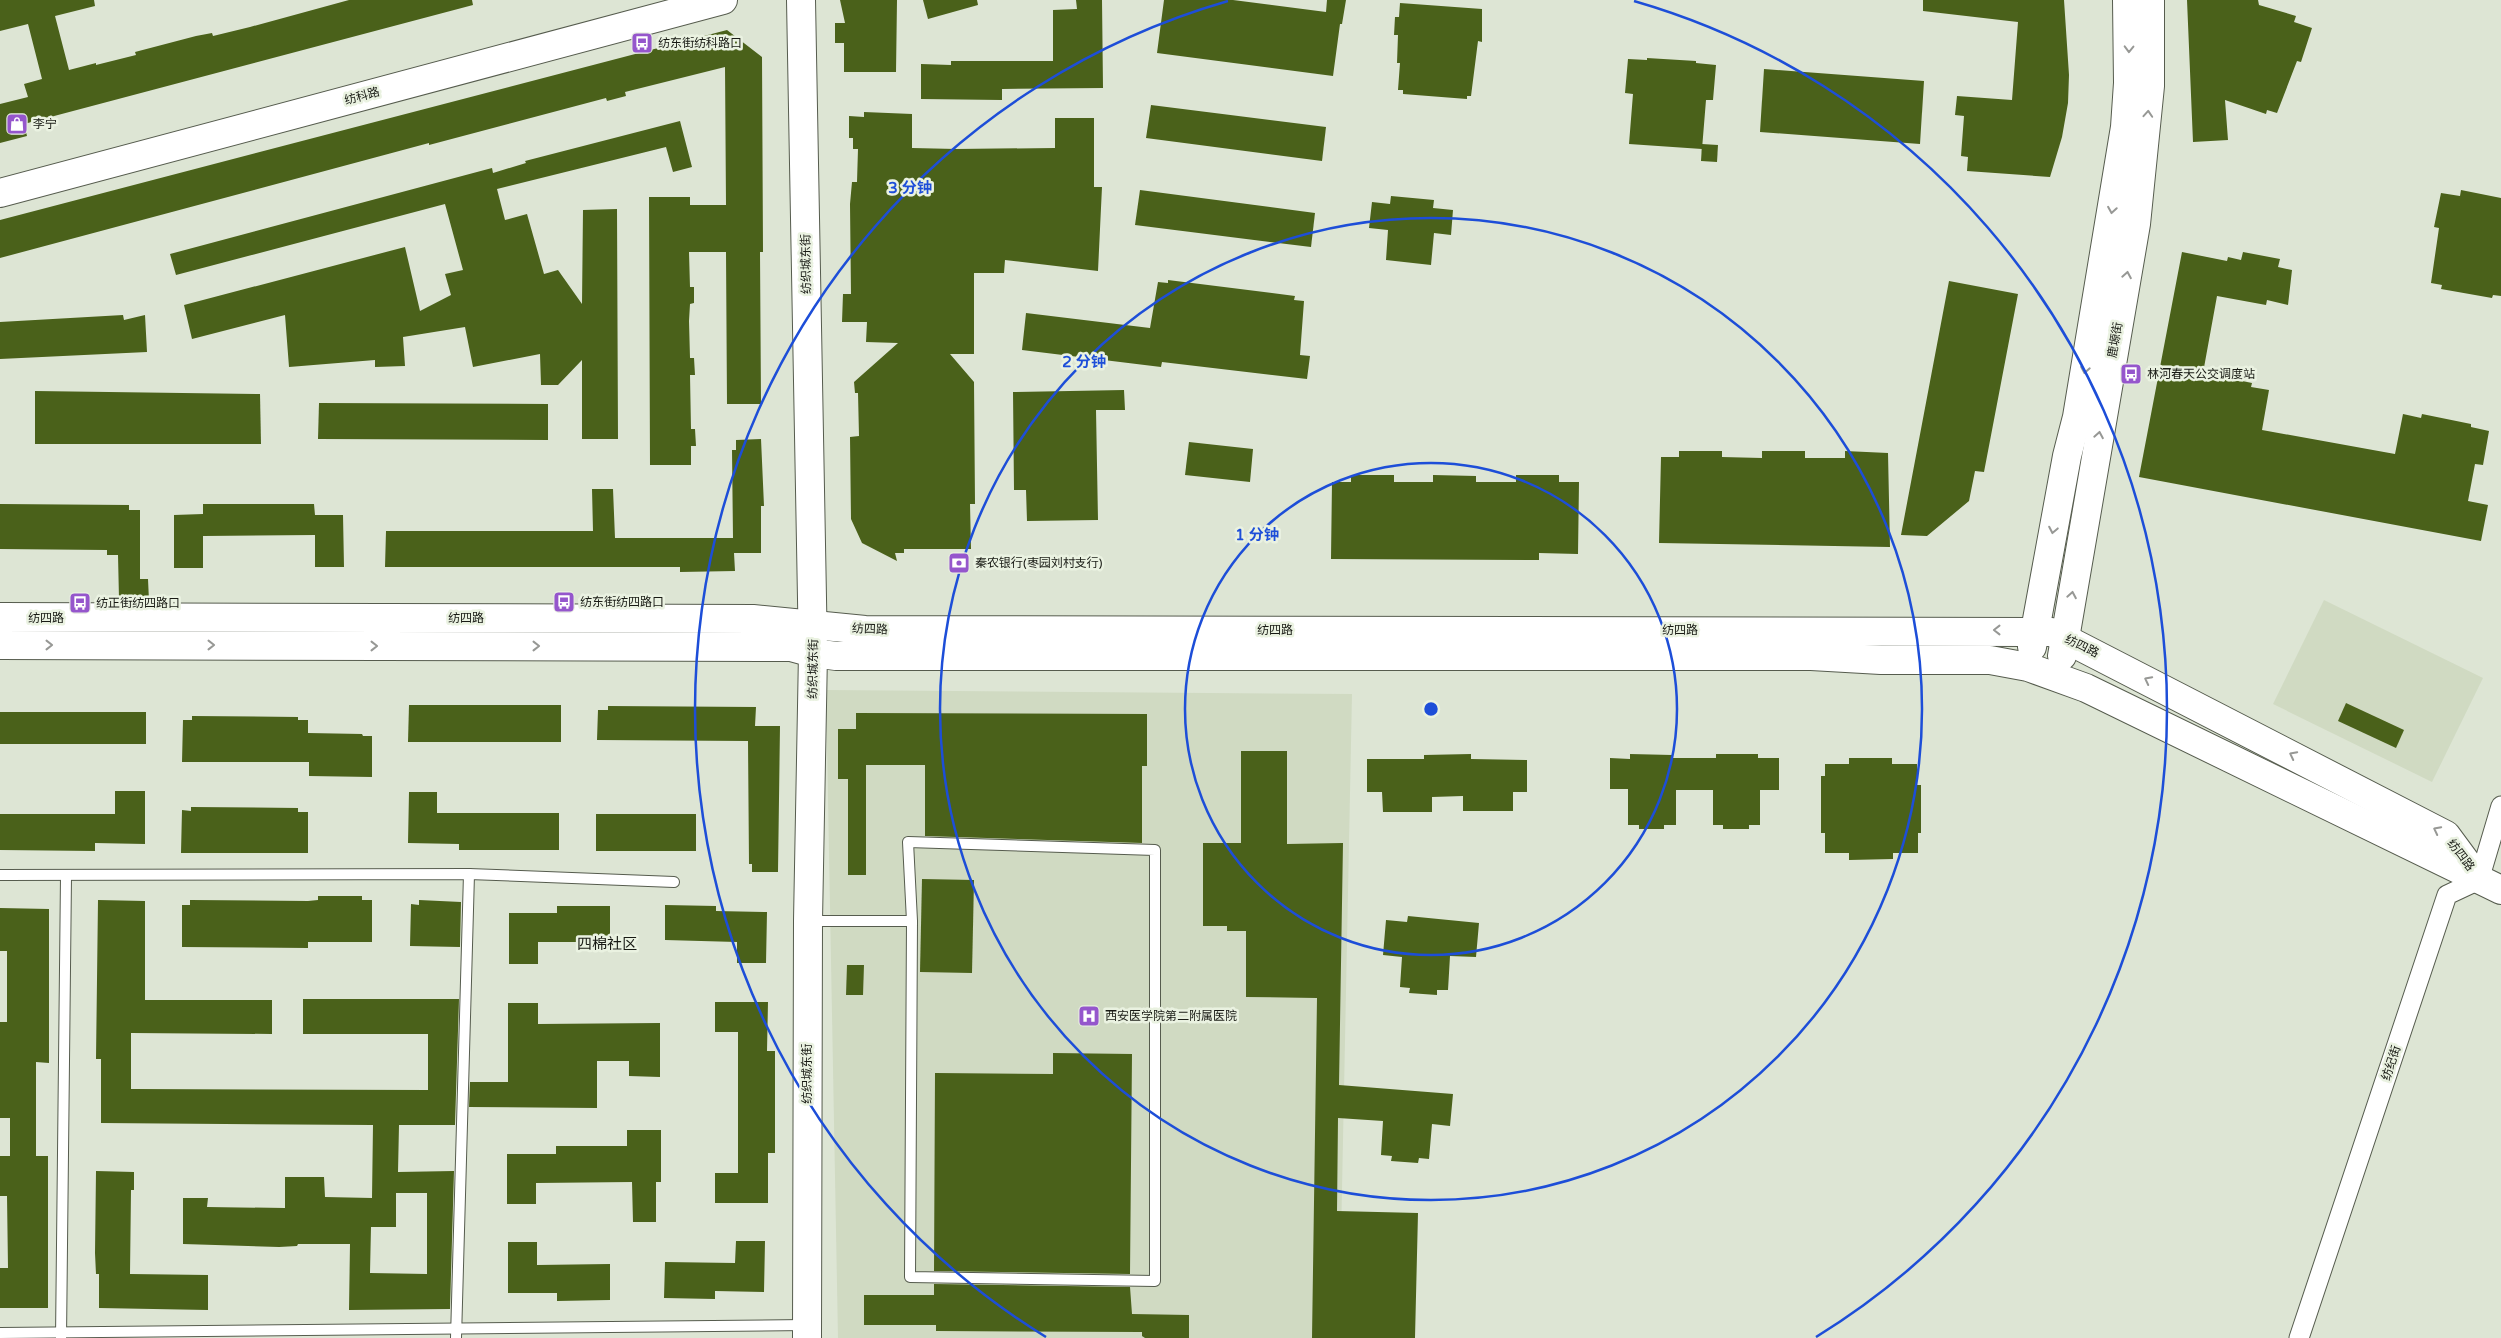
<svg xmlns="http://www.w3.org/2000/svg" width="2501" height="1338" viewBox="0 0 2501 1338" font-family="'Varela Round','Noto Sans SC',sans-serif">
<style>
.built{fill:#d0dac2}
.building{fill:#4a611a;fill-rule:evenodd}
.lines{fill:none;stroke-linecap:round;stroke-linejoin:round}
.lane-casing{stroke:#565c4e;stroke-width:12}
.street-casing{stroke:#565c4e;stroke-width:21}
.secondary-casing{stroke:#565c4e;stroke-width:30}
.lane{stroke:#fff;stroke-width:10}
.street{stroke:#fff;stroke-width:19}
.secondary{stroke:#fff;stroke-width:28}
.oneway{stroke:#979895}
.ring{fill:none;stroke:#1d4ed8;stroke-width:2.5}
.labels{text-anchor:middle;stroke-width:5;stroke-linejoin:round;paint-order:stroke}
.poi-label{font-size:12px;fill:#181a14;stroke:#eaf2e1;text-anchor:start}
.street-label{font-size:12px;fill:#181a14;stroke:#eaf2e1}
.quarter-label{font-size:15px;fill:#181a14;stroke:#eaf2e1}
.centre{fill:#1d4ed8;stroke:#eaf2e1;stroke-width:2.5}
.ring-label{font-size:15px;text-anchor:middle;font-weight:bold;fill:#1d4ed8;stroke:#eaf2e1;stroke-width:5;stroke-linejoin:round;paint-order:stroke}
</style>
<rect width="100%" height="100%" fill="#dde5d4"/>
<g class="built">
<polygon points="2324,600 2483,678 2432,782 2273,704"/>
<polygon points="826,690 1352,694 1339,1338 838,1338"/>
</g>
<g class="building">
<polygon points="0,0 94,0 95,6 55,16 69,70 96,63 96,65 136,55 135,52 196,36 212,33 213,36 250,27 349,0 472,0 473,5 24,124 27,136 0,143 0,104 28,97 24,84 42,79 28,24 0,31"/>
<polygon points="840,0 897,0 896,72 844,72 844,43 835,43 835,23 845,23"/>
<polygon points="923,0 977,0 978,5 928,19"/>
<polygon points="1076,0 1102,0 1103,88 1002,89 1002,100 921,99 921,64 951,65 951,61 1053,61 1053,10 1077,9"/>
<polygon points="1164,0 1233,0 1326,12 1327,0 1346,0 1342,24 1340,24 1333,76 1157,53"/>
<polygon points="1923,0 2064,0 2069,75 2068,103 2062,137 2050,177 1967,171 1968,157 1961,156 1964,116 1955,115 1957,96 2012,100 2018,22 1923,11"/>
<polygon points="2187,0 2258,0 2259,5 2296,16 2294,22 2312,28 2301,62 2297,61 2277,113 2267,110 2266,114 2225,100 2228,140 2193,142"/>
<polygon points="1400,3 1482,9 1482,42 1478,41 1471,96 1467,96 1467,99 1403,94 1403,90 1398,90 1400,63 1397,63 1398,35 1394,35 1395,17 1399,17"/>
<polygon points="727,30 762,57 763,252 760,252 761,404 727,404 726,252 689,252 690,287 694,287 694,303 690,304 689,321 690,358 694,358 695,375 690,375 691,429 695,429 696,446 691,446 691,465 650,465 649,197 690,197 690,205 726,205 725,67 625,92 626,96 607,101 606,98 429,145 429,143 0,258 0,220"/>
<polygon points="1647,58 1696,61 1696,63 1716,65 1713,100 1706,100 1702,149 1629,144 1633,94 1625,93 1628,59 1647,60"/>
<polygon points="1764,69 1924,81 1920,144 1760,132"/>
<polygon points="1151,105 1326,127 1322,161 1146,138"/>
<polygon points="864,112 912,114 912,148 956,149 1055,148 1055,118 1094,118 1094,187 1102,187 1098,271 1005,260 1004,273 974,273 974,354 950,354 974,382 975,504 970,504 971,549 904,549 904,553 895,553 897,561 862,543 851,519 850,437 859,436 858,393 855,393 854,382 898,343 866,342 867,322 842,322 843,294 851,294 850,204 852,182 857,182 858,149 853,149 853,138 849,138 849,116 864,117"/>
<polygon points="680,121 692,167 673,172 666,147 497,189 505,220 527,214 544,274 558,270 582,304 583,210 617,209 618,439 582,439 582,360 558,385 541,385 540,354 473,367 465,327 403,337 405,366 375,367 375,360 289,367 285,315 192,339 184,305 405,247 420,311 451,295 445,274 463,270 445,204 176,275 170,254 492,168 493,173 526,163 525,161"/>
<polygon points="1702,144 1718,145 1717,162 1701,161"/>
<polygon points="1140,190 1315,213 1311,247 1135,225"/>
<polygon points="2461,190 2501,198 2501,296 2493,295 2492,298 2441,289 2442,285 2431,283 2439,228 2434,227 2441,193 2460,196"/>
<polygon points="1391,196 1434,200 1433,208 1453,210 1451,235 1434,233 1431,265 1386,260 1388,230 1369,228 1372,202 1390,204"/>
<polygon points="2182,252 2227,261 2228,257 2241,260 2243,252 2280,259 2278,267 2292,270 2288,305 2267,300 2266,305 2217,296 2203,373 2252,383 2251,387 2269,390 2262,430 2395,454 2403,414 2421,418 2422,414 2471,424 2471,427 2489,431 2483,465 2475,464 2468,501 2488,505 2481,541 2139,477"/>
<polygon points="1168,280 1295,296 1294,300 1304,301 1300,355 1310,356 1307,379 1162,362 1161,367 1022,350 1026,313 1150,328 1158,282 1168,283"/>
<polygon points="1949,281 2018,294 1984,472 1975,471 1969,501 1927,536 1901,535"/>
<polygon points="123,315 124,320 145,315 147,352 0,359 0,322"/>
<polygon points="1124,390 1125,410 1096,410 1098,520 1027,521 1026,490 1014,490 1013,392"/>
<polygon points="35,391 260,394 261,444 35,444"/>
<polygon points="319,403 548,404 548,440 318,439"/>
<polygon points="761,439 764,506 761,506 761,553 734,553 735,571 680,572 680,567 385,567 386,531 593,531 592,489 613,489 615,538 733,538 732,450 736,450 736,440"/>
<polygon points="1189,442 1253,449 1250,482 1185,475"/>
<polygon points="1679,451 1722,451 1722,457 1762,458 1762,451 1805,451 1805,458 1845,458 1845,451 1888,453 1890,547 1659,543 1661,457 1679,457"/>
<polygon points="1351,475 1394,475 1394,482 1433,482 1433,475 1476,476 1476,482 1516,482 1516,475 1559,475 1559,482 1579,482 1578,554 1539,553 1539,560 1331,559 1332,482 1351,482"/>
<polygon points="0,504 129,505 129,510 140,510 140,579 148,579 149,601 119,599 118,555 107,555 107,550 0,549"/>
<polygon points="203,504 314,504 315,515 343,515 344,567 315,567 315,535 203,536 203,568 174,568 174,515 203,514"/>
<polygon points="2346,703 2404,730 2396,748 2338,721"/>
<polygon points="409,705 561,705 561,742 408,742"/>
<polygon points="608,706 756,707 755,726 780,726 778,872 752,872 752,864 749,864 748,741 597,740 598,710 608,710"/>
<rect x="0" y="712" width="146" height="32"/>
<polygon points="856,713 1147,714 1147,766 1142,766 1142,843 925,836 925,765 866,765 866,875 848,875 848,779 838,779 838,729 856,729"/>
<polygon points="192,716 298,717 298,720 308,720 308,733 362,734 363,736 372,736 372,777 309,776 309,762 182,762 183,720 192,720"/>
<polygon points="1241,751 1287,751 1287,844 1343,843 1339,1085 1453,1094 1450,1126 1432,1124 1429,1159 1419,1158 1418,1163 1391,1161 1392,1156 1381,1155 1383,1121 1338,1118 1337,1211 1418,1213 1415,1338 1312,1338 1317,998 1246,997 1246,931 1227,931 1227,926 1203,926 1203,843 1241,843"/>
<polygon points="1471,754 1471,759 1527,760 1527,792 1513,792 1513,811 1463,811 1463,796 1432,797 1432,812 1383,812 1382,792 1367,792 1367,759 1424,759 1424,755"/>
<polygon points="1630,754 1672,755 1672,758 1716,758 1716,754 1758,754 1758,758 1779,758 1779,790 1760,790 1760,825 1749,825 1749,829 1723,829 1723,825 1713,825 1713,790 1676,790 1676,825 1664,825 1664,829 1639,829 1639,825 1628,825 1628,789 1610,789 1610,758 1630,759"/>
<polygon points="1849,758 1892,758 1892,764 1917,764 1917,785 1921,785 1921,833 1918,833 1918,853 1893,853 1893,859 1849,860 1849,853 1825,853 1825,833 1821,833 1821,776 1825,776 1825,764 1849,764"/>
<polygon points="115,791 145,791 145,844 95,843 95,851 0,850 0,814 115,814"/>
<polygon points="409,792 437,792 437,813 559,813 559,850 459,850 459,844 408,843"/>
<polygon points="191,807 298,808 298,812 308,812 308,853 181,853 182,810 191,811"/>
<rect x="596" y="814" width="100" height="37"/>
<polygon points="922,879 974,880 972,973 920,972"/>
<polygon points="318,896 362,896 362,900 372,900 372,942 308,942 308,948 182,947 182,905 190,905 190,900 308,901 318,900"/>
<path d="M 98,900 L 145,901 L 145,1000 L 272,1000 L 272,1034 L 131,1033 L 131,1089 L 428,1090 L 428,1034 L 303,1034 L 303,999 L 459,999 L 455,1125 L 399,1125 L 398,1172 L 454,1171 L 450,1309 L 349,1310 L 350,1244 L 298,1244 L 297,1246 L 279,1247 L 183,1244 L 183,1198 L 208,1198 L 207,1207 L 285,1208 L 285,1177 L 324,1177 L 325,1197 L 372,1198 L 373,1125 L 101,1123 L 101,1059 L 96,1059 ZM 396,1193 L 427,1193 L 427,1274 L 370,1273 L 371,1227 L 396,1227 Z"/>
<polygon points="419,900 461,902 460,947 410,946 411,904 419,905"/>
<polygon points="665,905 716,906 716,911 767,912 766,963 737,963 737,942 665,940"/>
<polygon points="557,906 610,906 610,942 538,942 538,964 509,964 509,913 557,913"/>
<polygon points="0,908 49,909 49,1063 36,1062 36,1156 48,1156 48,1308 0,1308 0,1268 8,1268 7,1196 0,1196 0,1156 10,1156 10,1118 0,1118 0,1022 7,1022 7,951 0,951"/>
<polygon points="1408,916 1479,923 1476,957 1450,956 1448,990 1437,990 1437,995 1409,993 1410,988 1400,987 1402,957 1383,955 1386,920 1407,922"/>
<polygon points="847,965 864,965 863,995 846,995"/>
<polygon points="715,1002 768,1002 767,1051 775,1051 775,1153 768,1153 768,1203 715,1203 715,1173 738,1173 738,1032 715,1032"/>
<polygon points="508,1003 538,1003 538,1024 660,1023 660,1077 629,1076 629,1061 597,1061 597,1108 469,1107 470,1082 508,1082"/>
<polygon points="1053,1053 1132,1054 1130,1274 934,1271 935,1073 1053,1074"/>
<polygon points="627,1130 661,1130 661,1182 656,1182 656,1222 633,1222 632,1182 536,1183 536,1204 507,1204 507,1154 556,1154 556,1146 627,1146"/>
<polygon points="96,1171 134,1172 134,1190 131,1190 130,1274 208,1275 208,1310 99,1308 99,1274 96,1274 95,1253"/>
<polygon points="736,1241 765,1241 764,1292 715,1291 715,1299 664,1298 665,1262 735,1263"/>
<polygon points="508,1242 537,1242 537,1265 610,1264 610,1300 557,1301 557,1293 508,1293"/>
<polygon points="934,1284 1130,1287 1132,1314 1189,1315 1189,1338 1145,1338 1142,1336 1142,1332 936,1331 936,1325 864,1325 864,1295 934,1295"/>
</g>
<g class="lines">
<g class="lane-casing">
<g id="lane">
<polyline points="0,875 469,874 674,882"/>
<polyline points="809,921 912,921 910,1277 1155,1281 1155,850 908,842 912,921"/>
<polyline points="0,1333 806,1325"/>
<polyline points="61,1338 66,876"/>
<polyline points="456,1338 469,874"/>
</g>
</g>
<g class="street-casing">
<polyline id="street" points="2299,1338 2447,895 2479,880 2501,806"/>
</g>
<g class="secondary-casing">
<g id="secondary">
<polyline points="801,0 813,653 808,921 807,1338"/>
<polyline points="0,193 723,0"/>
<polyline points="0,617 753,619 865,630 2052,632 2446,835 2477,877"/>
<polyline points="0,645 791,647 813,653 836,656 1811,656 1881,660 1990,660 2028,667 2086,688 2501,890"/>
<polyline points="2032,647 2067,456 2077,417 2125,127 2128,83 2127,0"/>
<polyline points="2062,656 2136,224 2150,86 2150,0"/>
</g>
</g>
<use href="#lane" class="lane"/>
<use href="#street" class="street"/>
<use href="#secondary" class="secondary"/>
</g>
<defs><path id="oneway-chevron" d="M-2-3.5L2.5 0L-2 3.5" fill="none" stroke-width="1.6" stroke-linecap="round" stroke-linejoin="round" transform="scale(1.25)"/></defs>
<g class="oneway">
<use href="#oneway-chevron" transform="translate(2129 49) rotate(91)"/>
<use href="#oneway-chevron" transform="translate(2148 114) rotate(-86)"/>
<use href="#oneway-chevron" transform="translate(2112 210) rotate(99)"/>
<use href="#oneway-chevron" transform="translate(2127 275) rotate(-80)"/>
<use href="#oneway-chevron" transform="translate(2085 370) rotate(100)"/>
<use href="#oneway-chevron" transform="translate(2099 435) rotate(-80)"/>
<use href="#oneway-chevron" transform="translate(2053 530) rotate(101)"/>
<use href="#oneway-chevron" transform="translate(2072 595) rotate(-80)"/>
<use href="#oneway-chevron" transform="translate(1997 630) rotate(180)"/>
<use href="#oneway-chevron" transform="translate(49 645)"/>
<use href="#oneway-chevron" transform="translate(211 645)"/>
<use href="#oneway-chevron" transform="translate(374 646)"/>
<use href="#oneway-chevron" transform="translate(536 646)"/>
<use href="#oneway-chevron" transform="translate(2148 680) rotate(-153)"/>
<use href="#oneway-chevron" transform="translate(2293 755) rotate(-153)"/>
<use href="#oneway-chevron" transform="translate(2437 830) rotate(-153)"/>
</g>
<g class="ring">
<circle cx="1431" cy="709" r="246"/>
<circle cx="1431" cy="709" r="491"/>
<path d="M1046 1337A737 737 0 0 1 1228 1M1634 1A737 737 0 0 1 1816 1337"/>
</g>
<defs>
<g id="bus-square" transform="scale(1.125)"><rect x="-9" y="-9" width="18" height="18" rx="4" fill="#9556cc" stroke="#eaf2e1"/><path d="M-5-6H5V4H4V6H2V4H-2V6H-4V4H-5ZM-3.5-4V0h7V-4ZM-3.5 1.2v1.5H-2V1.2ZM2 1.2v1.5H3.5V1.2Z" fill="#fff"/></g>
<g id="shop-square" transform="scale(1.125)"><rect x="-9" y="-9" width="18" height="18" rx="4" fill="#9556cc" stroke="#eaf2e1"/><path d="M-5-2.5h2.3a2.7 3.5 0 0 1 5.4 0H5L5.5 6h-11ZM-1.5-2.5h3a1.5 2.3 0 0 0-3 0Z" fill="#fff"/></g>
<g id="bank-square" transform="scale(1.125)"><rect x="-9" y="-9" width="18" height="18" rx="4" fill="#9556cc" stroke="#eaf2e1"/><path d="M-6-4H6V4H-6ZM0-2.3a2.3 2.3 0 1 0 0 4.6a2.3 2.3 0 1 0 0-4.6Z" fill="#fff"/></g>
<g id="hospital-square" transform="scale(1.125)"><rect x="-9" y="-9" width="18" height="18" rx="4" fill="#9556cc" stroke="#eaf2e1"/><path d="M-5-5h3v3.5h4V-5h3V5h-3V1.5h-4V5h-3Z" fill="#fff"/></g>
</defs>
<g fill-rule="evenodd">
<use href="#bus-square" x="642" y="43"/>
<use href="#shop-square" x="17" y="124"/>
<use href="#bus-square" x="2131" y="374"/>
<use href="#bank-square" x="959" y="563"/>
<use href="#bus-square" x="564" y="602"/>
<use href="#bus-square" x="80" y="603"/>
<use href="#hospital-square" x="1089" y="1016"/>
</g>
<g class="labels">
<g class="poi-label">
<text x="658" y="47">纺东街纺科路口</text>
<text x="33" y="128">李宁</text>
<text x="2147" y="378">林河春天公交调度站</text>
<text x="975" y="567">秦农银行(枣园刘村支行)</text>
<text x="580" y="606">纺东街纺四路口</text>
<text x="96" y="607">纺正街纺四路口</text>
<text x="1105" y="1020">西安医学院第二附属医院</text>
</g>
<g class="street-label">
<text transform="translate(362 96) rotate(-15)" y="4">纺科路</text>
<text transform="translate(806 264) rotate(-91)" y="4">纺织城东街</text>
<text transform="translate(2115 340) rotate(-80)" y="4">鹿塬街</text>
<text x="46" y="622">纺四路</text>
<text x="466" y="622">纺四路</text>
<text transform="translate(870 629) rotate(2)" y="4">纺四路</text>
<text x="1275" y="634">纺四路</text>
<text x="1680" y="634">纺四路</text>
<text transform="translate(2082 646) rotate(26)" y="4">纺四路</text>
<text transform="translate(813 669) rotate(-89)" y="4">纺织城东街</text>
<text transform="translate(2461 855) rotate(53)" y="4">纺四路</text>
<text transform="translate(2391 1063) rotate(-72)" y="4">纺纪街</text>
<text transform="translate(807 1074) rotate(-90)" y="4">纺织城东街</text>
</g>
<g class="quarter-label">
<text x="607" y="949">四棉社区</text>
</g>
</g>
<circle cx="1431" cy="709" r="8" class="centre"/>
<g class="ring-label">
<text x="910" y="193">3 分钟</text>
<text x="1084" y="367">2 分钟</text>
<text x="1257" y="540">1 分钟</text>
</g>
</svg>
